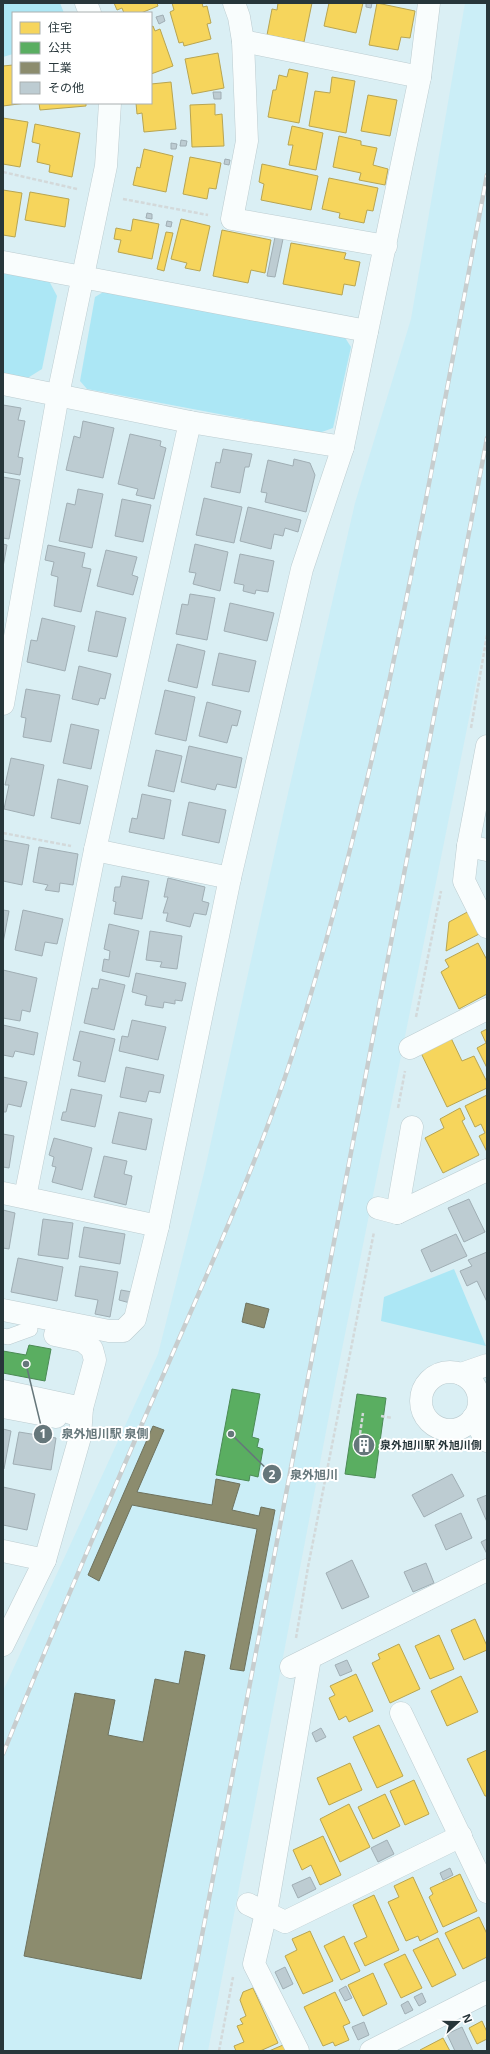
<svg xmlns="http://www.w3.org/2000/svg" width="490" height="2054" viewBox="0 0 490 2054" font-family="'Open Sans','Noto Sans JP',sans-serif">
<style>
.built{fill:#cbeef7}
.green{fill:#ace7f5}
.homes{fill:#f6d55c;stroke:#b8a552}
.public{fill:#5aae61;stroke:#4b8a55}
.industry{fill:#8c8c6e;stroke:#6e725e}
.building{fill:#bdccd2;stroke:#a0aeb4}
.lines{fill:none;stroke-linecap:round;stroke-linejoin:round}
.lane-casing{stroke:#bcccd0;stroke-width:16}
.street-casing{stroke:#bcccd0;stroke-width:23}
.path{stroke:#d3d9da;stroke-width:2.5;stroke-dasharray:4 2;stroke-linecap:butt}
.lane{stroke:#f9fdfd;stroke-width:15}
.street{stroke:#f9fdfd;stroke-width:22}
.rail-casing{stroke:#c7cdce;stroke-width:4.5}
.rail{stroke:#fff;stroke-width:3;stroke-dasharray:9;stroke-linecap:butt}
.labels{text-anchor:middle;stroke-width:4;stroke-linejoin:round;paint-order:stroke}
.poi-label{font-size:11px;font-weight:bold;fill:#27363a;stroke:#fff;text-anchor:start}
.leader{fill:none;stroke:#66777b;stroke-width:1.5}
.callout-dot{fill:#66777b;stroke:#fff;stroke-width:1.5}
.mark-label{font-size:12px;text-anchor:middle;font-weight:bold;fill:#fff}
.callout-label{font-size:12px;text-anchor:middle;font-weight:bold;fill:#66777b;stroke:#fff;stroke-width:4;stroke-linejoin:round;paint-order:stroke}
</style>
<rect width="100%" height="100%" fill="#daeff4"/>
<polygon class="built" points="465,3 487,3 487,629 336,1379 208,2051 3,2051 3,1691 158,1354 205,1169 283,815 355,503 411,319"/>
<g class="green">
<polygon points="3,3 60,3 64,13 13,13 13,54 3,57"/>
<polygon points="3,270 48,279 57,296 42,369 26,379 3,375"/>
<polygon points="105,291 344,336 351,347 333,428 319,433 87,389 80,381 95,297"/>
<polygon points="454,1269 486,1346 381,1321 384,1297"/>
</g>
<g class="homes">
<polygon points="114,3 157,3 158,6 141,13 124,13 122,8 117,10"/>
<polygon points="172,3 202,3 203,7 207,6 211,23 207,24 211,39 184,46 183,42 179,43 170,12 174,10"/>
<polygon points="278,3 312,3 304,42 267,35 272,9 277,10"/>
<polygon points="329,3 363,3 356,33 324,26"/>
<polygon points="377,3 415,11 410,38 401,37 398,50 369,45"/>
<polygon points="153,26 155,31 160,29 173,66 151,74 151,27"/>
<polygon points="218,53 224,88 192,94 185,59"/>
<polygon points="13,65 13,103 26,103 3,106 3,66"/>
<polygon points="289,69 308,73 299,123 268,117 273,90 276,90 279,75 287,77"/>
<polygon points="332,77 355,81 346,133 309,126 315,91 330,93"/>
<polygon points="171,82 176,129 144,132 142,113 137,114 136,103 151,103 151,84"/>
<polygon points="368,95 397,100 390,136 361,131"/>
<polygon points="39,103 86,103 86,106 40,110"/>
<polygon points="215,104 215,115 222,114 224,146 192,147 190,105"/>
<polygon points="3,118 28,122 20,167 3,164"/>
<polygon points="35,124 80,133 72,177 49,172 50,165 37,162 40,144 32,142"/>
<polygon points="292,126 323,133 316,170 289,165 293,145 288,145"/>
<polygon points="339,136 361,141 361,145 377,148 373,165 388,169 385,185 359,180 361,173 333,167"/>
<polygon points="144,149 173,156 166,192 133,185 137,167 140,168"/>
<polygon points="190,157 221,163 216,189 209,188 207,199 183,194"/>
<polygon points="262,164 318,176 311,210 261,200 264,184 259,182"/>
<polygon points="329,178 378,188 373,211 367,210 364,223 339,218 340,213 322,209"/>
<polygon points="3,190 22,193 15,237 3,235"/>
<polygon points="30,192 69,199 65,227 25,220"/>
<polygon points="133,219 159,224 152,259 118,252 121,240 114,239 116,228 131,231"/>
<polygon points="181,219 210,226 200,271 185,268 187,263 171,259"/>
<polygon points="222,230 271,240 265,273 251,270 248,283 213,276"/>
<polygon points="166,232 173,233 164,271 157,269"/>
<polygon points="291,243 346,253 344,259 360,262 355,286 344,284 342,295 283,284"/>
<polygon points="471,910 483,932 446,951 449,922"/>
<polygon points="478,943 487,960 487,994 459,1009 441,972 449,967 445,960"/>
<polygon points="487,1029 487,1068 477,1048 486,1043 481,1032"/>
<polygon points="451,1038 462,1061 474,1056 487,1082 487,1088 447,1107 421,1053"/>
<polygon points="487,1095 487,1152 479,1136 485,1133 481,1124 475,1127 465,1106"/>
<polygon points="460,1108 465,1119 462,1121 479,1155 443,1173 425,1138 444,1128 440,1119"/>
<polygon points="475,1619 487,1646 487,1650 464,1660 451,1630"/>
<polygon points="439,1635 454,1669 430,1679 415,1646"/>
<polygon points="399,1644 420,1689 390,1703 372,1663 380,1659 378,1654"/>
<polygon points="356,1674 373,1711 349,1722 346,1716 339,1720 329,1698 335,1695 330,1686"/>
<polygon points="461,1676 478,1712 447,1726 431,1691"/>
<polygon points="379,1725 403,1776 377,1788 353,1737"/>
<polygon points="487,1750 487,1796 485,1796 467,1759"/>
<polygon points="350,1763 362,1790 329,1805 317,1778"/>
<polygon points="414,1780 429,1814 405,1825 390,1791"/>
<polygon points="385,1794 400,1826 373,1839 358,1807"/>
<polygon points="349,1804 370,1847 340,1862 320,1819"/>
<polygon points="323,1836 341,1875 320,1885 311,1865 302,1870 293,1850"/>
<polygon points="460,1874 477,1911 443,1927 429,1897 433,1894 430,1888"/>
<polygon points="413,1877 438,1932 420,1941 418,1936 406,1941 388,1902 399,1897 394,1886"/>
<polygon points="374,1895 399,1950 365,1966 354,1943 367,1937 353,1905"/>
<polygon points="479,1917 487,1934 487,1957 463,1969 445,1933"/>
<polygon points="310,1931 333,1981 303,1994 285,1956 297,1950 292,1939"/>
<polygon points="344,1936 360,1971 341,1980 324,1946"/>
<polygon points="438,1938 456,1975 432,1987 413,1950"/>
<polygon points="405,1954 422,1988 401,1998 384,1964"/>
<polygon points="373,1973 387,2004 363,2016 348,1985"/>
<polygon points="253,1988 278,2043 260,2051 236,2051 234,2046 244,2042 237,2026 243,2024 240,2019 246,2016 240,2000 243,1992"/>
<polygon points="335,1992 350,2023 343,2026 349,2040 335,2046 333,2042 323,2046 304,2007"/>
<polygon points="482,2021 487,2032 487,2039 477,2044 469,2028"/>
<polygon points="443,2038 450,2051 421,2051 420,2050"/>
<polygon points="283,2045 286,2051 269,2051"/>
</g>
<g class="public">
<polygon points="29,1345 51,1349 45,1381 3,1373 3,1351 26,1355"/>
<polygon points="232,1389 260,1394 252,1437 259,1439 257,1447 263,1449 258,1477 250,1475 249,1481 216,1475"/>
<polygon points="357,1394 386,1398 375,1478 345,1474"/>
</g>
<g class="industry">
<polygon points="246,1303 269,1309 264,1328 242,1322"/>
<polygon points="153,1426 164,1430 137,1492 212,1505 216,1479 240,1484 232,1510 259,1516 261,1507 275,1510 244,1671 230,1669 257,1529 132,1505 99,1581 88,1575"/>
<polygon points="185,1651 205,1655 141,1979 24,1956 75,1693 115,1700 108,1735 143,1742 155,1679 179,1684"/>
</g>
<g class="building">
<polygon points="366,3 372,3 371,8 366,7"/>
<polygon points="163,15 165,21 159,24 156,17"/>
<polygon points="213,92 221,92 221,99 214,99"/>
<polygon points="181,140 187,141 186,146 180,146"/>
<polygon points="171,143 177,144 176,149 171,149"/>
<polygon points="225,159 230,160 229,165 224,164"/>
<polygon points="147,213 152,214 152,219 146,218"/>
<polygon points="167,221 172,222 171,227 166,226"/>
<polygon points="275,237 283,239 275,277 267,276"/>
<polygon points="3,405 21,408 18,420 25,421 18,457 23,458 20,475 3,472"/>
<polygon points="83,421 114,428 103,478 66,470 74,436 80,438"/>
<polygon points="130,434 161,441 160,446 166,448 154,499 136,495 138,489 118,484"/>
<polygon points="223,449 252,454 249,467 245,467 240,493 211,487 216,462 220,463"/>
<polygon points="294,459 310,463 315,475 306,512 265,502 267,493 261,492 268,460 293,466"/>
<polygon points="3,477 20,480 9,539 3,538"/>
<polygon points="78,489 103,494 92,548 59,541 67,503 75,505"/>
<polygon points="204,498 242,507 234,543 196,535"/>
<polygon points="122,499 151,505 143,542 115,536"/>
<polygon points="248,507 301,520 298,532 285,528 283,536 274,534 271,549 240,541"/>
<polygon points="3,544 7,545 3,567"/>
<polygon points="195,544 228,552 220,591 193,584 196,573 189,572"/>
<polygon points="48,545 85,553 82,567 91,569 81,612 54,606 58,577 51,575 54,562 45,560"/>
<polygon points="106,550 137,557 132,575 138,577 133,595 97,586"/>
<polygon points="240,554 274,561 268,592 256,590 255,594 243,591 244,585 234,583"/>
<polygon points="190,594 215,598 207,640 176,634 182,604 188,605"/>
<polygon points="230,603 274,613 267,641 224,631"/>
<polygon points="96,611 126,618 117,657 88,651"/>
<polygon points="42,618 75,626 65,671 27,662 31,640 37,641"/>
<polygon points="177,644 205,651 197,688 168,681"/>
<polygon points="219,653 256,661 249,692 212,685"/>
<polygon points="79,666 111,674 105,699 100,698 98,705 72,699"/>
<polygon points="26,689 60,695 51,742 23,737 26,718 21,717"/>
<polygon points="165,690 195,697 186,741 155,734"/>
<polygon points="207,702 241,711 237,726 232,725 227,743 199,736"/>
<polygon points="71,724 99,730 91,769 63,763"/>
<polygon points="189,746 242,758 236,788 217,784 215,790 181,782"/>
<polygon points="156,750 182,756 174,792 148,786"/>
<polygon points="11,758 44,765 34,816 4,809 9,785 5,785"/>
<polygon points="58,779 88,786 80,824 51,818"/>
<polygon points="142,794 171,800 164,839 129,832 132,818 137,819"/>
<polygon points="189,802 226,810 219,843 182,835"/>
<polygon points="3,840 29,845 22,885 3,881"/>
<polygon points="39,847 78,854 73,885 60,883 59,892 45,890 48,885 33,882"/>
<polygon points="122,876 149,881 142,919 114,914 116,902 113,901 115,887 120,887"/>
<polygon points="168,878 205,887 202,901 209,903 206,915 194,913 190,927 166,921 168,913 163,913 168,897 164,897"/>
<polygon points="3,910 9,911 3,943"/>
<polygon points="23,910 63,919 57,944 45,942 42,956 15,950"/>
<polygon points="109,924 139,931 129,977 102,971 104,959 109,960 110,951 104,949"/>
<polygon points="150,931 182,936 177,969 160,967 162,962 146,960"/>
<polygon points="3,970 37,978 30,1012 22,1010 20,1021 3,1018"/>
<polygon points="136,973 186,983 182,1001 175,1000 175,1004 164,1002 163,1008 145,1005 147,996 132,992"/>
<polygon points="100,979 125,985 114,1030 84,1023 92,988 98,989"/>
<polygon points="132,1020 166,1027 158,1060 119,1051 122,1036 128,1037"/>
<polygon points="3,1025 38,1033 34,1055 15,1051 13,1057 3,1055"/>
<polygon points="80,1031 115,1039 105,1082 78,1076 81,1062 73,1060"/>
<polygon points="126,1067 164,1075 160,1093 149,1091 146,1102 120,1097"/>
<polygon points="3,1077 27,1082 21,1107 8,1104 6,1112 3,1112"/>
<polygon points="71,1089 102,1095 95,1127 61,1120 63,1112 66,1112"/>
<polygon points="119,1112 152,1119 146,1150 112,1143"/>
<polygon points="3,1134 14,1136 9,1168 3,1167"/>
<polygon points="54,1138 92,1148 82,1190 52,1182 56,1167 52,1166 54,1157 49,1155"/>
<polygon points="104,1156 127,1161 124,1174 132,1176 126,1205 94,1197"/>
<polygon points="469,1199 485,1232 464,1242 448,1208"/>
<polygon points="3,1210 15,1213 9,1249 3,1248"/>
<polygon points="43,1219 73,1223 68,1259 38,1255"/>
<polygon points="84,1227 125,1234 120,1264 79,1257"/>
<polygon points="456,1234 467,1256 431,1272 421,1250"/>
<polygon points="487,1252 487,1302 477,1281 467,1286 460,1271 472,1266 468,1260"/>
<polygon points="18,1258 63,1267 57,1301 11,1292"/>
<polygon points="80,1266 118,1272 110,1317 95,1314 98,1300 75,1296"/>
<polygon points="121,1290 132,1292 130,1303 119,1300"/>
<polygon points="3,1429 11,1431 4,1469 3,1469"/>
<polygon points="19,1432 56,1438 51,1470 13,1464"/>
<polygon points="452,1474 464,1496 424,1517 412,1495"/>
<polygon points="3,1487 35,1494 27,1530 3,1525"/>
<polygon points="487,1495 487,1522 477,1499"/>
<polygon points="461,1513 472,1538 446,1550 435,1525"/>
<polygon points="487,1539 487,1554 481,1542"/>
<polygon points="352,1560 369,1597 342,1609 326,1573"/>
<polygon points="426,1563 434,1583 413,1592 404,1572"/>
<polygon points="347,1660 352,1671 340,1676 335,1665"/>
<polygon points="321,1728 326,1737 316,1742 312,1733"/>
<polygon points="387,1840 394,1854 378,1862 371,1848"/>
<polygon points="450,1868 453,1875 443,1880 440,1873"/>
<polygon points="310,1877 316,1889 298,1898 292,1885"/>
<polygon points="285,1967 293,1984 283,1989 275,1972"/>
<polygon points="346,1986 352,1998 345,2001 339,1990"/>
<polygon points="422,1993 426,2002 419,2006 414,1997"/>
<polygon points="408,2001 413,2010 405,2014 401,2005"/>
<polygon points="364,2022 369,2035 358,2040 352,2027"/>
<polygon points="462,2027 473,2051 455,2051 447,2034"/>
</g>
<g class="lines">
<g class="lane-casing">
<polyline id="lane" points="3,1336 8,1337 30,1329"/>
</g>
<g class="street-casing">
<g id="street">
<polyline points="86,3 90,13"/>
<polyline points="234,3 239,17 243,41 247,141 232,219 386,246"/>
<polyline points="243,41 420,77"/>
<polyline points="3,262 367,331"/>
<polyline points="3,384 190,422 343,447"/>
<polyline points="3,704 58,395 106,166 110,103"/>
<polyline points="487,746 468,846 464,881 487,927"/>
<polyline points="468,846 487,850"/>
<polyline points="95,850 230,878"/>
<polyline points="410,1048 487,1009"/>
<polyline points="3,1193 158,1226"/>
<polyline points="25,1197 95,850 190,422"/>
<polyline points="378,1208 397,1213 487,1170"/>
<polyline points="397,1213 412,1127"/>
<polyline points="3,1310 109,1331 123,1331 135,1319 158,1226 230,878 302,569 343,447 420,77 429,3"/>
<polyline points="55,1335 83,1341 92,1349 95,1360 82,1408 75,1414 71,1413"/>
<circle cx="450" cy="1401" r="29"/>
<polyline points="461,1374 487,1365"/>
<polyline points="3,1391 82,1408 80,1437 45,1560 3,1645"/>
<polyline points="3,1407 56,1417"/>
<polyline points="473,1418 487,1441"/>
<polyline points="3,1551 45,1560"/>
<polyline points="291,1667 487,1570"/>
<polyline points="401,1713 487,1892"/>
<polyline points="248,1904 285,1922 461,1836"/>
<polyline points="298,2051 254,1964 266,1913 310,1658"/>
<polyline points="371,2051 487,1992"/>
</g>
</g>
<g class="path">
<polyline points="3,172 77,189"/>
<polyline points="123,199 208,215"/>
<polyline points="471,728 487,635"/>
<polyline points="3,833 71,846"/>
<polyline points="416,1017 441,891"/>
<polyline points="398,1108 405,1071"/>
<polyline points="381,1416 392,1418"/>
<polyline points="360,1434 363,1413"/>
<polyline points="296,1638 308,1567 374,1232"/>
<polyline points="219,2051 233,1977"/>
</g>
<use href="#lane" class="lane"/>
<use href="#street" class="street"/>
<g class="rail-casing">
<g id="rail">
<path d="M 3,1754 C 57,1620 114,1488 172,1355 C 215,1256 260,1156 293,1053 C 383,767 431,469 487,175"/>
<polyline points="180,2051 487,438"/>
</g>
</g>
<use href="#rail" class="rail"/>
</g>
<defs>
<g id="building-disc" transform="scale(1.15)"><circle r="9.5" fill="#66777b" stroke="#fff"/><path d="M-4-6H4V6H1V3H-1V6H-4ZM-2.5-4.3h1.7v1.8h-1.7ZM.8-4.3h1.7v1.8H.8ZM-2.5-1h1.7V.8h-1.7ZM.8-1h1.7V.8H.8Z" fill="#fff"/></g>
</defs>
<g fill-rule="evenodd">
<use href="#building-disc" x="364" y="1445"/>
</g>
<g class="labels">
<g class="poi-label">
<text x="380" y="1449">泉外旭川駅 外旭川側</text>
</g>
</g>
<path class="leader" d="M26 1364L43 1434M231 1434L272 1474"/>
<g class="callout-dot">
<circle cx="26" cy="1364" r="4"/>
<circle cx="231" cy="1434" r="4"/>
<circle cx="43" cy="1434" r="10"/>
<circle cx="272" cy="1474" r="10"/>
</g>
<g class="mark-label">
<text x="43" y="1438">1</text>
<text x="272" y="1479">2</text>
</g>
<g class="callout-label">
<text x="105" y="1438">泉外旭川駅 泉側</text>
<text x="314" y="1479">泉外旭川</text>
</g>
<rect width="490" height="2054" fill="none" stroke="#27363a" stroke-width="8"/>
<rect x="12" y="12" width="140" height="92" fill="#ffffff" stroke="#a9afb0"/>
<rect x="20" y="22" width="20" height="12" fill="#f6d55c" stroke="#a9afb0"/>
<text x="48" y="32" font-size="12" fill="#27363a">住宅</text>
<rect x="20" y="42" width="20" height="12" fill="#5aae61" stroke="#a9afb0"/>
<text x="48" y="52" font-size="12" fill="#27363a">公共</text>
<rect x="20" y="62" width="20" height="12" fill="#8c8c6e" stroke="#a9afb0"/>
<text x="48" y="72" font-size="12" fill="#27363a">工業</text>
<rect x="20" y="82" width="20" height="12" fill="#bdccd2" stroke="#a9afb0"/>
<text x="48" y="92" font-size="12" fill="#27363a">その他</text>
<g transform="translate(458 2022) rotate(69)" stroke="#ffffff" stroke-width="3" paint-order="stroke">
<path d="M0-3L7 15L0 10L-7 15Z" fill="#27363a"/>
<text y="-6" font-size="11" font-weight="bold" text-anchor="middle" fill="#27363a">N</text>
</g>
</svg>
